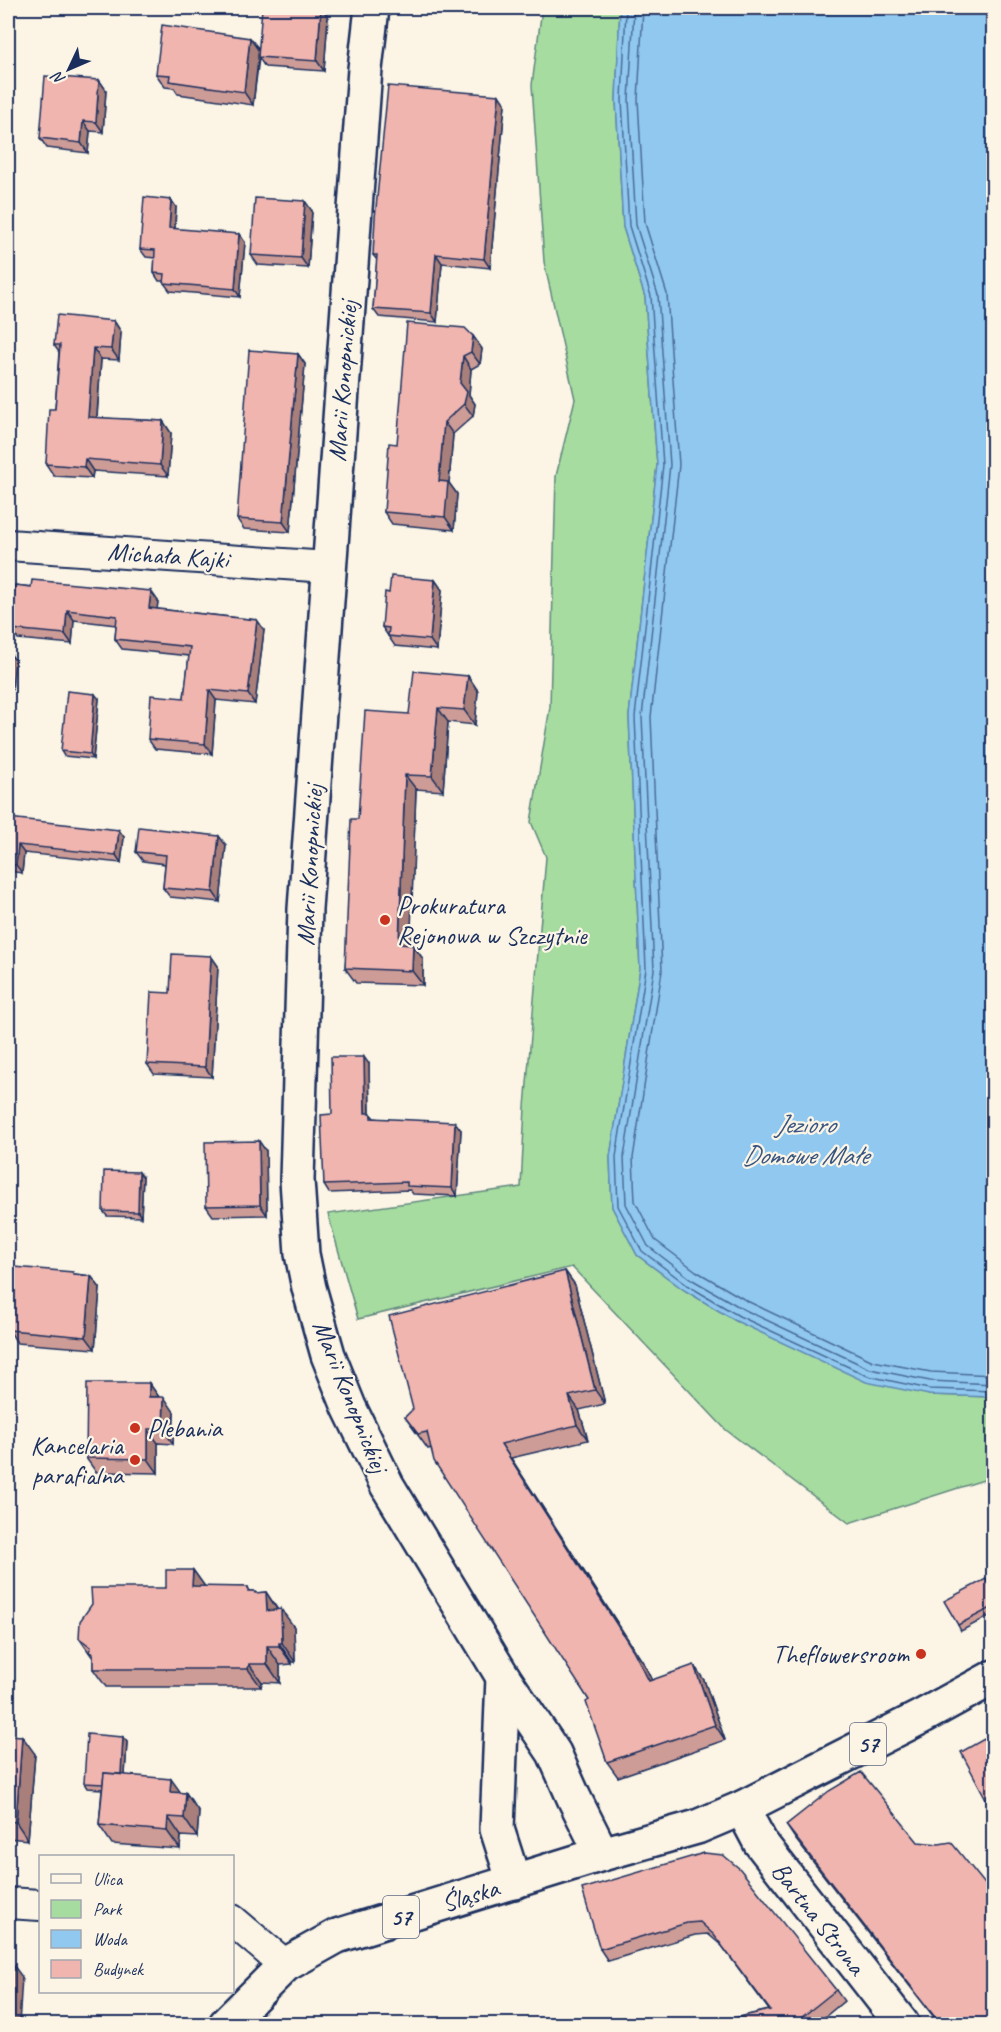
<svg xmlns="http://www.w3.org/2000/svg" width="1001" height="2032" viewBox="0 0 1001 2032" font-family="Caveat,sans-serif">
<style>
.green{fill:#a6dc9f;stroke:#60867e;stroke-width:1.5}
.water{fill:#90c8ef;stroke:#618bb5;stroke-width:1.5}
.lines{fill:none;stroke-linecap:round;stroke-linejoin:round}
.shore{stroke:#4a6c98;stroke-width:1.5}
.minor-casing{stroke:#1b2f5e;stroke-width:34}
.tertiary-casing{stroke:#1b2f5e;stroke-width:38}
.primary-casing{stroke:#1b2f5e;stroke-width:38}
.minor{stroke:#fcf5e5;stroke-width:30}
.tertiary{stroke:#fcf5e5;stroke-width:33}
.primary{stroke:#fcf5e5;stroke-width:33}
.wall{fill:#ce9c96;stroke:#1b2f5e;stroke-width:1.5}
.shaded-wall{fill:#a87f7a;stroke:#1b2f5e;stroke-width:1.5}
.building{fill:#f0b5af;stroke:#1b2f5e;stroke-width:1.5}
.poi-dot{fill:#c8321e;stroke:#fcf5e5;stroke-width:2}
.labels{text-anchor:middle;stroke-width:4.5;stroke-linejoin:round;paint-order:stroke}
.shield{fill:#fcf5e5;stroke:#5e6a86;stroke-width:1.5}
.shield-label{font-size:24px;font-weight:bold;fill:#1b2f5e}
.street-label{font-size:26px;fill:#1b2f5e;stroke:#fcf5e5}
.poi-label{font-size:26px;fill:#1b2f5e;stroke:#fcf5e5;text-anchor:start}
.water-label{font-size:27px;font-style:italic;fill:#385582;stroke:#fcf5e5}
</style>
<rect width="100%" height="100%" fill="#fcf5e5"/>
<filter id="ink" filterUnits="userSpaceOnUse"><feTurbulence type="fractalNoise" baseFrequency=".0167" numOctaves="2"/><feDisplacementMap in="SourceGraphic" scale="12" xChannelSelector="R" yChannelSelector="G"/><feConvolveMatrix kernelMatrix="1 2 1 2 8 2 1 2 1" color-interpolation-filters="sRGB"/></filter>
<g filter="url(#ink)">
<polygon class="green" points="542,8 620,8 616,100 623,227 645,297 657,465 629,716 640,969 610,1157 612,1207 637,1255 684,1290 736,1321 929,1395 993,1397 993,1477 849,1523 726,1430 572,1267 358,1319 328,1214 521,1187 525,1107 546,857 531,822 550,707 556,476 575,399 544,262 532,85"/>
<polygon class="water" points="620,8 993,8 993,1397 929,1395 866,1382 736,1321 684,1290 637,1255 612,1207 610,1157 640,969 629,716 657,465 645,297 623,227 616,100"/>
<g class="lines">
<g class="shore">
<polyline points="626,8 622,100 629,226 651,296 663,465 635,717 646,969 616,1157 618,1206 642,1251 687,1285 739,1316 868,1376 929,1389 994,1391"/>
<polyline points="634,8 629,100 636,225 658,295 670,465 642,717 654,970 624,1157 626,1204 648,1246 691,1279 743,1309 870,1369 930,1381 994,1384"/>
<polyline points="643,8 638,100 645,223 667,294 679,465 651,717 662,971 633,1158 635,1201 655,1240 696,1271 747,1301 873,1361 931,1372 994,1375"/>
</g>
<g class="minor-casing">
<g id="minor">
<polyline points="8,545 328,567"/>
<polyline points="8,1903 40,1905"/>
<polyline points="232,1920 285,1965"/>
</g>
</g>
<g class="tertiary-casing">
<g id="tertiary">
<polyline points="372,8 365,69 305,909 297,1180 302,1254 309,1288 328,1355 349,1407 387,1485 503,1677 554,1753 574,1798 602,1854"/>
<polyline points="503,1677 497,1829 514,1882"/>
<polyline points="742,1808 760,1842 902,2024"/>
</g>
</g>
<g class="primary-casing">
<polyline id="primary" points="226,2024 285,1965 337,1936 602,1854 697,1827 742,1808 921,1717 994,1677"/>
</g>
<use href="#minor" class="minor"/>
<use href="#tertiary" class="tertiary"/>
<use href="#primary" class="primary"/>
</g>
<g class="wall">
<polygon points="328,17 324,71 265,67 259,58 253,105 178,94 174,88 165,87 156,74 250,38 259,49"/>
<polygon points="99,80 106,90 103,132 90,131 88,153 47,148 40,138"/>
<polygon points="505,104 490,268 442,263 437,322 379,317 373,309 377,260 373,255"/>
<polygon points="171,200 176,207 175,229 245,242 240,297 170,291 164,283 164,281 159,281 154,273 155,258 146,257 140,249"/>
<polygon points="312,211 308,268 258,265 251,255"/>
<polygon points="114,321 121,332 119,360 101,359 97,418 163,421 171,433 168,476 93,471 92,478 54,476 46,464 55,409 59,352 54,345"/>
<polygon points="473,336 482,349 480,364 471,369 469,395 475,404 473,416 453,434 449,483 457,494 454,530 392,524 384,512 397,444"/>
<polygon points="298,354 305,364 290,532 244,529 237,519"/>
<polygon points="435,580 442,590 437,650 395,646 382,627 389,593"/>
<polygon points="15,585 158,601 157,609 257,620 264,630 255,704 216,700 212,754 155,749 148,739 184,698 189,656 122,649 115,639 116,625 74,620 72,644 18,639 11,629"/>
<polygon points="8,655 11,655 15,660 12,690 8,690"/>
<polygon points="468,676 478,691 475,725 448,722 443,791 416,789 410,944 413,945 423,959 423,985 356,983 345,968 358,819 409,714"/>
<polygon points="99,699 93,759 64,756 61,751"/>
<polygon points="8,818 124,837 121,863 24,853 22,873 8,871"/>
<polygon points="226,845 220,902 170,897 163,888 165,864 143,861 136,852"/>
<polygon points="211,956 218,966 212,1077 154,1074 147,1064 170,993"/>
<polygon points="369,1064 370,1113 374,1118 461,1130 457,1196 413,1194 410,1190 329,1193 324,1185 332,1114"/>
<polygon points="266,1151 267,1215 213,1216 206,1206"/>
<polygon points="143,1177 141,1217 107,1216 103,1211"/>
<polygon points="565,1271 575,1285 605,1404 579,1410 588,1440 511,1458 644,1664 651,1680 704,1680 725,1740 618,1777 607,1762 589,1700 431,1448 428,1449 405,1417"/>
<polygon points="75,1274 91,1276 100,1288 95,1349 17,1343 9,1330"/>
<polygon points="149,1383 159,1397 174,1412 173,1444 158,1443 158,1473 96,1472 86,1458"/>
<polygon points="193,1570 205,1587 248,1587 250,1591 254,1591 256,1593 266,1592 278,1610 294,1627 295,1662 292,1662 292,1664 280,1665 280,1683 262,1682 261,1687 106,1687 93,1669 93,1658 79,1638 166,1588"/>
<polygon points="986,1579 993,1591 993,1614 961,1631 958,1625"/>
<polygon points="8,1735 35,1754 28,1840 8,1838"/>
<polygon points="123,1737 127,1742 125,1775 181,1793 186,1793 199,1812 197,1837 181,1836 180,1849 112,1844 99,1825 102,1789 87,1788 84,1783"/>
<polygon points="786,1825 993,2025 940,2025 796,1840"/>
<polygon points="704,1853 836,1990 844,2001 815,2025 704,2025 769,2010 722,1946 708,1934 695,1935 608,1961 600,1949"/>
</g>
<g class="shaded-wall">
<polygon points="321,8 328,17 324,71 317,61"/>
<polygon points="250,38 259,51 253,105 244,92"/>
<polygon points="99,80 106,90 103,132 96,122"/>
<polygon points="499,95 505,104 490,268 484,259"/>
<polygon points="83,121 90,131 88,153 81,143"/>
<polygon points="171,200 176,207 174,236 169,228"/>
<polygon points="305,201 312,211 308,268 301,258"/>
<polygon points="239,234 245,242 240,297 235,289"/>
<polygon points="436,254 442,263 437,322 431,313"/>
<polygon points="114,321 121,332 119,360 111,349"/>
<polygon points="473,336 482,349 480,364 471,352"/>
<polygon points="93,348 101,359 96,428 88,417"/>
<polygon points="298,354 305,364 290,532 283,522"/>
<polygon points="463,356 471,369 469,395 475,404 473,416 464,404 460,383"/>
<polygon points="163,421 171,433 168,476 160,465"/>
<polygon points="444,422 453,434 449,483 457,494 454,530 445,517 439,481"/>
<polygon points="85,459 93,471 92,478 84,467"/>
<polygon points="435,580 442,590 437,650 430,640"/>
<polygon points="151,591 158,601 156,618 149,608"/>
<polygon points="67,610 74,620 72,644 65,634"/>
<polygon points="257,620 264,630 255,704 248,694"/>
<polygon points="11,655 15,660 12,690 9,685"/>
<polygon points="468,676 478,691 475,725 464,710"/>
<polygon points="209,690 216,700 212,754 205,744"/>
<polygon points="95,694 99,699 93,759 90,754"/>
<polygon points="438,708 448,722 443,791 432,776"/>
<polygon points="405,775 416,789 410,959 399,944"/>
<polygon points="119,830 124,837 121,863 116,855"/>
<polygon points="219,836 226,845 220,902 213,892"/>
<polygon points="18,845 24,853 22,873 16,865"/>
<polygon points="413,945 423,959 423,985 412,971"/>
<polygon points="211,956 218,966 212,1077 205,1067"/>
<polygon points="364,1057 369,1064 370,1121 365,1113"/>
<polygon points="455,1122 461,1130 457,1196 452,1188"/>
<polygon points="259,1141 266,1151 267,1215 260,1205"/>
<polygon points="139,1172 143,1177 141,1217 138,1212"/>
<polygon points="565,1271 575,1285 605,1404 595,1390"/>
<polygon points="91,1276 100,1288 95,1349 86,1337"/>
<polygon points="149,1383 159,1397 149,1397"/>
<polygon points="569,1396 579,1410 588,1440 577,1425"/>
<polygon points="164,1397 174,1412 173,1444 163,1429"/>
<polygon points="148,1429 158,1443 158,1473 148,1459"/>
<polygon points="501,1444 644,1664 659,1695 649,1681"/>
<polygon points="193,1570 206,1588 192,1586"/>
<polygon points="254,1591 267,1609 266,1592 278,1611 280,1629 255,1593"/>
<polygon points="281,1609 294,1627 295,1662 282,1643"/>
<polygon points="279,1643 292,1662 292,1664 279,1646"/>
<polygon points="267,1646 280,1665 280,1683 267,1664"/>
<polygon points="249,1664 262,1682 261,1687 248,1669"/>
<polygon points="694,1665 704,1680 725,1740 715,1725"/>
<polygon points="22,1736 35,1754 28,1840 16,1822"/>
<polygon points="123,1737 127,1742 124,1790 120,1785"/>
<polygon points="171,1779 184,1797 170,1792"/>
<polygon points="186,1793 199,1812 197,1837 184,1818"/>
<polygon points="168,1817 181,1836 180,1849 167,1831"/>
<polygon points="11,1962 22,1977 19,2025 8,2025"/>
</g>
<g class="building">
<polygon points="262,8 321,8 317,61 258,57"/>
<polygon points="162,25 250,38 244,92 169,81 170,75 156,74"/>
<polygon points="45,76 99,80 96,122 83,121 81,143 40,138"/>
<polygon points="388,86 499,95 484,259 436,254 431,313 373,309 377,255 373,255 375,218"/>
<polygon points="144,197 171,200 169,228 239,234 235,289 164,283 165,274 154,273 155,250 140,249"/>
<polygon points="255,198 305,201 301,258 251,255"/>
<polygon points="57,315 114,321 111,349 93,348 88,417 163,421 160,465 85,459 84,467 46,464 49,409 55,409 60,345 54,345"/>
<polygon points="407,323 465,328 473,336 471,352 463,356 460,383 467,392 464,404 444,422 439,481 448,482 445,517 384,512 389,443 397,444"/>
<polygon points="249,350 298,354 283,522 237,519"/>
<polygon points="391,576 435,580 430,640 388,636 389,628 382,627 385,592 389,593"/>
<polygon points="32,580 151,591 149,608 257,620 248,694 209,690 205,744 148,739 151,695 184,698 190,647 115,639 117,616 67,610 65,634 11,629 15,585 31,587"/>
<polygon points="8,655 11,655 9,685 8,685"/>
<polygon points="414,671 468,676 464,710 438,708 432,776 405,775 399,944 413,945 412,971 345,968 351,819 358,819 365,711 409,714"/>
<polygon points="67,691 95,694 90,754 61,751"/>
<polygon points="8,818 119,830 116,855 18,845 16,865 8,864"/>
<polygon points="139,827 219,836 213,892 163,888 166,855 136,852"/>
<polygon points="172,954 211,956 205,1067 147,1064 151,992 170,993"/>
<polygon points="331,1057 364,1057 365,1113 371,1113 371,1118 455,1122 452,1188 407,1186 407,1182 324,1185 321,1115 332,1114"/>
<polygon points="259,1141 260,1205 206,1206 205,1142"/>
<polygon points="104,1171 139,1172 138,1212 103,1211"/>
<polygon points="14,1267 73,1272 73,1274 91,1276 86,1337 9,1330"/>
<polygon points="565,1271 595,1390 569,1396 577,1425 501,1444 633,1650 649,1681 694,1665 715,1725 607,1762 586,1702 589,1700 434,1461 427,1432 418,1434 405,1417 413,1409 389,1316"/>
<polygon points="87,1383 149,1383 149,1397 164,1397 163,1429 148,1429 148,1459 86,1458"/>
<polygon points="166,1570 193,1570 192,1586 248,1587 248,1591 254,1591 255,1593 266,1592 267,1611 281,1609 282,1643 279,1643 279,1646 267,1646 267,1664 249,1664 248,1669 93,1669 93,1654 89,1652 91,1647 79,1638 80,1621 92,1604 91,1588 166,1588"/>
<polygon points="986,1579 993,1592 993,1607 958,1625 944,1601"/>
<polygon points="87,1734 123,1737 121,1774 104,1773 103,1784 84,1783"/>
<polygon points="993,1734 993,1812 961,1752"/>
<polygon points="8,1735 22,1736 16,1822 8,1821"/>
<polygon points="861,1772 918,1842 939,1844 951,1842 993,1894 993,2025 941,2025 786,1825 829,1791"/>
<polygon points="104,1773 171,1779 170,1792 186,1793 184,1818 168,1817 167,1831 99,1825"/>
<polygon points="704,1853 723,1855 740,1869 836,1990 792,2025 704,2025 770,2010 714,1935 700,1922 687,1923 600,1949 582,1889"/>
<polygon points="8,1961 11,1962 8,2015"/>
</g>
</g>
<g class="poi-dot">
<circle cx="385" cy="920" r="6"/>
<circle cx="135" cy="1428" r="6"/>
<circle cx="135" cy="1460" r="6"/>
<circle cx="921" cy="1654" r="6"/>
</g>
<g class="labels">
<g class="shield">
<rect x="850" y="1723" width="36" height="42" rx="4.5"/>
<rect x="383" y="1896" width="36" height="42" rx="4.5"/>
</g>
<g class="shield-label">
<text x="868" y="1752">57</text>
<text x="401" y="1925">57</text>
</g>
<g class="street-label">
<text transform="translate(342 381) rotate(-86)" y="9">Marii Konopnickiej</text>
<text transform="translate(168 555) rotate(4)" y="9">Michała Kajki</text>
<text transform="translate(309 865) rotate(-87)" y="9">Marii Konopnickiej</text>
<text transform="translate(351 1396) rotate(68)" y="9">Marii Konopnickiej</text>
<text transform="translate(470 1895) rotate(-17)" y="9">Śląska</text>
<text transform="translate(819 1918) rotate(52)" y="9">Bartna Strona</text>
</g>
<g class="poi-label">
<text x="397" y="914">Prokuratura<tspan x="397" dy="30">Rejonowa w Szczytnie</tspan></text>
<text x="147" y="1437">Plebania</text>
<text x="123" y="1454" text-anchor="end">Kancelaria<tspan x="123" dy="30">parafialna</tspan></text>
<text x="909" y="1663" text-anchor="end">Theflowersroom</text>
</g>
<g class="water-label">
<text x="805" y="1133">Jezioro<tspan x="805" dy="31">Domowe Małe</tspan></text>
</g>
</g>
<rect width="1001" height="2032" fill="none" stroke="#fcf5e5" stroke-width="30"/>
<rect x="15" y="15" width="971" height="2002" fill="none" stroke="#1b2f5e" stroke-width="2" filter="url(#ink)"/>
<rect x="39" y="1855" width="195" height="138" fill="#fcf5e5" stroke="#a2a6af" stroke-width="1.5"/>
<rect x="51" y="1874" width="30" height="9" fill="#fcf5e5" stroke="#a2a6af" stroke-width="1.5"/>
<text x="93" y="1885" font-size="18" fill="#1b2f5e">Ulica</text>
<rect x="51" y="1900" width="30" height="18" fill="#a6dc9f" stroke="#a2a6af" stroke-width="1.5"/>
<text x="93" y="1915" font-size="18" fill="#1b2f5e">Park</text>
<rect x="51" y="1930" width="30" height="18" fill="#90c8ef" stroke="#a2a6af" stroke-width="1.5"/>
<text x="93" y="1945" font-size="18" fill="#1b2f5e">Woda</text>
<rect x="51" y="1960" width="30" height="18" fill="#f0b5af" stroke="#a2a6af" stroke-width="1.5"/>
<text x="93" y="1975" font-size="18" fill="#1b2f5e">Budynek</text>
<g transform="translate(69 69) rotate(226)" stroke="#fcf5e5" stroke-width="4.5" paint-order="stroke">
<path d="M0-4.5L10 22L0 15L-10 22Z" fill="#1b2f5e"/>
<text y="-9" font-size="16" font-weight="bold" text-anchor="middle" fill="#1b2f5e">N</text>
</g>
</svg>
